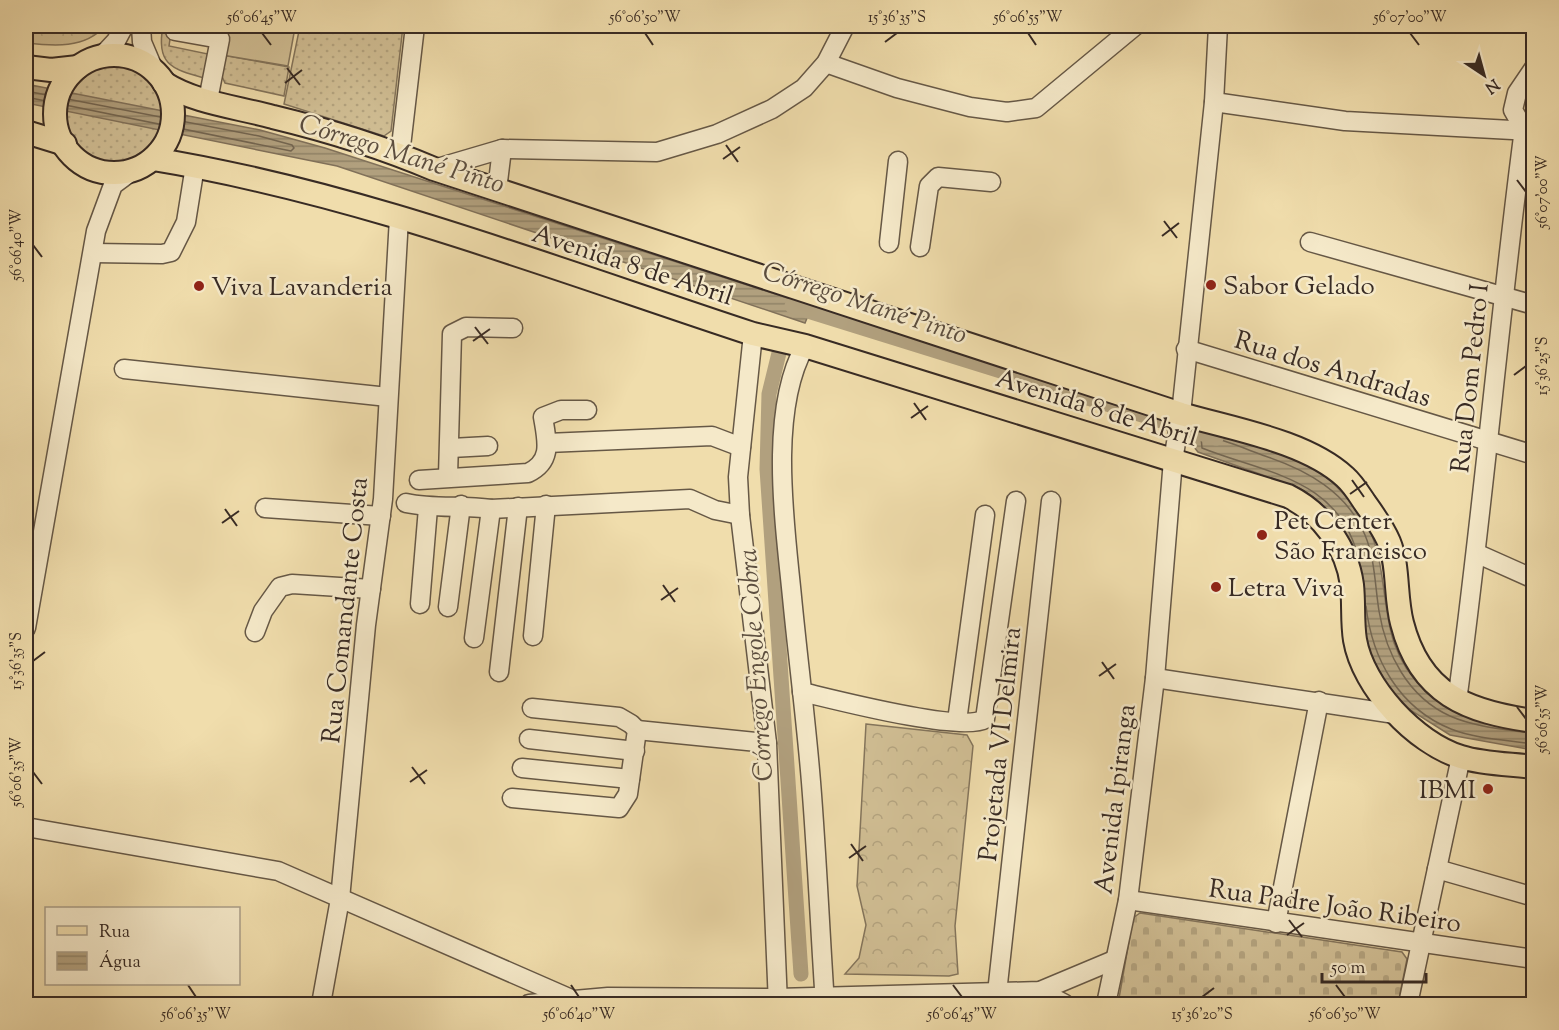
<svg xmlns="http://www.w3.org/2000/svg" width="1559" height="1030" viewBox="0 0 1559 1030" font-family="'Sorts Mill Goudy',serif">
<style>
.grass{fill:url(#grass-dots);stroke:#84755c;stroke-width:1.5}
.forest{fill:url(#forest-crowns);stroke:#84755c;stroke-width:1.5}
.cemetery{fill:url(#cemetery-stones);stroke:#84755c;stroke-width:1.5}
.garden{fill:#d1bf95;stroke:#84755c;stroke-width:1.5}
.water{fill:url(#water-rules);stroke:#81715a;stroke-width:1.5}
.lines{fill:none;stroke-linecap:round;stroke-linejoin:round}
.shore{stroke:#746651;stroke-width:1.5}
.canal{stroke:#b1a07e;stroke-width:15}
.minor-casing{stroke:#665846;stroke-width:21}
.major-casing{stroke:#382b24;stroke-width:26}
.minor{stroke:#f5e9c9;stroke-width:18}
.major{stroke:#f0ddac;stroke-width:22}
.ticks{fill:none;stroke:#382b24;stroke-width:2}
.poi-dot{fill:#8f2418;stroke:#f5e9c9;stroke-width:2}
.labels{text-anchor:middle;stroke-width:5;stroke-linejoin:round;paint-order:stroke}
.street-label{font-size:26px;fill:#382b24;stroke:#f5e9c9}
.poi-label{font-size:26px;fill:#382b24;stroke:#f5e9c9;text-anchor:start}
.water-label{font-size:27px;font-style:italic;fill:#5c4e3f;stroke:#f5e9c9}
.neatline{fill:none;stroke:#382b24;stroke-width:2}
.ticks-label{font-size:15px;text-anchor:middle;fill:#382b24}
</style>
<defs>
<pattern id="grass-dots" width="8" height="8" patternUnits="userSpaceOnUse" patternTransform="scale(1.5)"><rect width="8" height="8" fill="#d1bf95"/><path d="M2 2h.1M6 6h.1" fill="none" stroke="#b4a480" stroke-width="1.8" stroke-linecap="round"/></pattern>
<pattern id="forest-crowns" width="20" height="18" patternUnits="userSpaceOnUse" patternTransform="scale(1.5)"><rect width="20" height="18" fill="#d1bf95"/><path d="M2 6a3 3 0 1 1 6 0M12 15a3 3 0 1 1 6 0" fill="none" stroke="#b4a480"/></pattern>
<pattern id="cemetery-stones" width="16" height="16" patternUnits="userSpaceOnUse" patternTransform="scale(1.5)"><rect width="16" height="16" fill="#d1bf95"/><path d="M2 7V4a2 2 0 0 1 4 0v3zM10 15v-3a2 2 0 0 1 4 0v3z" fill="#b4a480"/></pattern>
<pattern id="water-rules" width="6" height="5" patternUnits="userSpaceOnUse" patternTransform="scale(1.5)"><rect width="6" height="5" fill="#b1a07e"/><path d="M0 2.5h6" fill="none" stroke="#918367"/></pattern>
</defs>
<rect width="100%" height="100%" fill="#f0ddac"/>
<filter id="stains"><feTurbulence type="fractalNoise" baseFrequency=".00333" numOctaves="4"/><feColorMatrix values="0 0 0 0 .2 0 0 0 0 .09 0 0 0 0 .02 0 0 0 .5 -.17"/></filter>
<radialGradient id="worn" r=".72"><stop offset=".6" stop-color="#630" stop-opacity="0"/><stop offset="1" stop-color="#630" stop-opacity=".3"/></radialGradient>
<g class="grass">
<path d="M 163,26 L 172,26 L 169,46 L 208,54 L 204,78 C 170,69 156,63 163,26 Z"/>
<polygon points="300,26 403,26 391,131 384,136 284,104"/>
<polygon points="222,55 289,67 284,96 225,83 220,72"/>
<circle cx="114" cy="113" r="53"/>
</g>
<g class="forest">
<path d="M 26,26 L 105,26 C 85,49 53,46 26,43 Z"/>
<polygon points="866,724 967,735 973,746 955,926 958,974 949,976 845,974 859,958 866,925 857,886"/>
</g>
<polygon class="cemetery" points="1140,913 1402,952 1407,959 1398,1004 1118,1004 1133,918"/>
<polygon class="garden" points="228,26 249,26 294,33 288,66 222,55"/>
<g class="water">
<polygon points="26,84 260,130 325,148 812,306 805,323 337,166 26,103"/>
<path d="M 1203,429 C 1243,442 1303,454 1333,483 C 1347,497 1363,514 1371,533 C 1393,588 1375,644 1424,689 C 1433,697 1442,706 1454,711 C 1479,721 1507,724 1533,728 L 1533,750 L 1450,735 L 1407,708 L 1389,688 L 1368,650 L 1337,524 L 1313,497 L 1299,488 L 1198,452 L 1194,447 L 1195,434 L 1198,430 Z"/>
</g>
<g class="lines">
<g class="shore">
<polyline points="26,91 259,136 292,145 294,148 291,151 26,97"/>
<path d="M 1359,561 C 1341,478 1267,474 1202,448 L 1201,437 C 1215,435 1250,451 1265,456 C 1307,470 1347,492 1365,535 C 1375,559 1375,586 1379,611 C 1386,654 1408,697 1450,716 C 1475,727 1503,729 1530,733"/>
<path d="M 1366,606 C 1372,659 1399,708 1451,729 C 1476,739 1507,740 1534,744"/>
</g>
<g class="canal">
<polyline points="792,306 1216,438"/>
<polyline points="779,353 769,394 767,469 801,974"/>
</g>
<g class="minor-casing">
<g id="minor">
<polyline points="141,26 142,42 156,75"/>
<polyline points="175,31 220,39 208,100"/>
<polyline points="101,57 116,41 124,26"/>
<polyline points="826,63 897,88 970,107 1007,112 1036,108 1135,26"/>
<polyline points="1214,102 1345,121 1532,131"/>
<polyline points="400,155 415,26"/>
<polyline points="434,169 502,149 657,152 717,134 772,109 804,88 826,63 845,26"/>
<polyline points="497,190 502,149"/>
<polyline points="1310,242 1534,305"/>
<polyline points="889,243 898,161"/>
<polyline points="920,247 929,186 938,177 991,182"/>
<polyline points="93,253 162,254 171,252 186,222 195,166"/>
<polyline points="753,334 738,477 740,515 767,743 778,1004"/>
<path d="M 805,346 C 768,411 785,525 792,597 C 798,659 806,720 811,782 C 817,856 820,930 825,1004"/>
<polyline points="1186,349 1534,455"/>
<polyline points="124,369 388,397"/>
<polyline points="547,443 712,436 741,447"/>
<polyline points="451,448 488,446"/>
<polyline points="448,476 452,334 466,327 513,328"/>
<path d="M 419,480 L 528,473 C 553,461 547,441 543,417 L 561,410 L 587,410"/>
<path d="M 406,503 C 434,509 462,505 491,509 L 690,499 L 715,510 L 740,515"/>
<polyline points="265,508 381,516"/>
<polyline points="1478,554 1534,579"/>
<polyline points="420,604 428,508"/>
<polyline points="448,607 461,505"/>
<polyline points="26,628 96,231 113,185 136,168"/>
<polyline points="255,632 263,611 280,587 292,584 371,589"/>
<polyline points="533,636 546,505"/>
<polyline points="474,638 491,509"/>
<polyline points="499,672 518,507"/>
<polyline points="1155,678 1395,714"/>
<path d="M 802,692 C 832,699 962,733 985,719 L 1016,501"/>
<path d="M 1457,701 C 1483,511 1499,319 1524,129 L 1513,110 L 1517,93 L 1534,68"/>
<polyline points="957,721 985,515"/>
<polyline points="637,730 767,743"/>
<polyline points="529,739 635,751"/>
<polyline points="522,768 630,779"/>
<polyline points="512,798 619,808 628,794 637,730 631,724 619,717 532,708"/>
<polyline points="26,827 278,871 569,998"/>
<polyline points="1437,869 1534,897"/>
<polyline points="1128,900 1534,959"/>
<polyline points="1276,923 1319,701"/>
<polyline points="1040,991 1065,1004"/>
<polyline points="997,993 1051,501"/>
<polyline points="321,1004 340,899 366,625 383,499 399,218"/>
<polyline points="529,1004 608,997 777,998 1040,991 1114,960"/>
<polyline points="1106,1004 1128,900 1155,678 1173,460 1181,414 1214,102 1218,26"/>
<polyline points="1408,1004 1461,757"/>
</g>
</g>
<g class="major-casing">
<g id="major">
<circle cx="114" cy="114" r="59"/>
<polyline points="26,67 51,70 78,67"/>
<path d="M 164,83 C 195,103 237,107 273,117 C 327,130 382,147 434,169 L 1181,414 C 1232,429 1306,441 1345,477 C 1353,484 1359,494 1365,503 C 1373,514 1383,528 1389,542 C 1399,566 1395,597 1402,623 C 1420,694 1467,712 1534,721"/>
<polyline points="26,132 65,144"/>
<path d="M 153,159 C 356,192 558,270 753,334 L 805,346 L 1288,496 C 1322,513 1347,547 1352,585 C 1354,603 1352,622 1355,640 C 1363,687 1415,743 1461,757 C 1483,764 1510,764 1534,767"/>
</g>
</g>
<use href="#minor" class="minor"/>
<use href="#major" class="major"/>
</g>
<path class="ticks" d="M 262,33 L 271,45M 645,33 L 653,45M 1028,33 L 1036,45M 1410,33 L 1419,45M 885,42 L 897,33M 287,68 L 300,85M 285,83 L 302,70M 726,145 L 738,162M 723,159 L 740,147M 1517,180 L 1526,192M 1164,221 L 1177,238M 1162,236 L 1179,223M 33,245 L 42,257M 475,327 L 488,344M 473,341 L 490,329M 1514,375 L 1526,366M 914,403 L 926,420M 911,418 L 928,406M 1352,480 L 1364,497M 1350,494 L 1367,482M 225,509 L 237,526M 222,523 L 239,511M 663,585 L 675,602M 661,600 L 678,588M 33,661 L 45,652M 1102,662 L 1114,679M 1099,676 L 1116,664M 1517,707 L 1526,719M 412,767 L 425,784M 33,772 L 42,784M 410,782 L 427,770M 851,844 L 863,861M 849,858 L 866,846M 1289,920 L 1302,937M 1287,935 L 1304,923M 188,985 L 196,997M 571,985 L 579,997M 953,985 L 962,997M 1336,985 L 1345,997M 1202,997 L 1214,988"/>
<g class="poi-dot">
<circle cx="1211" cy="285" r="6"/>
<circle cx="199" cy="286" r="6"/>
<circle cx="1262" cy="535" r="6"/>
<circle cx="1216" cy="587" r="6"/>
<circle cx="1488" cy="789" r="6"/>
</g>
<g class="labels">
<g class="street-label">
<text transform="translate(633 264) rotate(18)" y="9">Avenida 8 de Abril</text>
<text transform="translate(1333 368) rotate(17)" y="9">Rua dos Andradas</text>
<text transform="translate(1469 378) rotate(-84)" y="9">Rua Dom Pedro I</text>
<text transform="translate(1097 407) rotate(17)" y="9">Avenida 8 de Abril</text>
<text transform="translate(344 610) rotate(-84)" y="9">Rua Comandante Costa</text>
<text transform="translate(999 744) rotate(-84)" y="9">Projetada VI Delmira</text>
<text transform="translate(1114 799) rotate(-83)" y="9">Avenida Ipiranga</text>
<text transform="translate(1335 905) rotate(8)" y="9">Rua Padre João Ribeiro</text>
</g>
<g class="poi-label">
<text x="1223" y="294">Sabor Gelado</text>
<text x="211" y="295">Viva Lavanderia</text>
<text x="1274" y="529">Pet Center<tspan x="1274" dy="30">São Francisco</tspan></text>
<text x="1228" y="596">Letra Viva</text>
<text x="1476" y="798" text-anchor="end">IBMI</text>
</g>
<g class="water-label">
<text transform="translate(402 153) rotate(17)" y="9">Córrego Mané Pinto</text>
<text transform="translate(865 302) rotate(18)" y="9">Córrego Mané Pinto</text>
<text transform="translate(755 665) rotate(-94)" y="9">Córrego Engole Cobra</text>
</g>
</g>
<rect width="1559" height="1030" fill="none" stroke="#f0ddac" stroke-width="66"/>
<rect x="45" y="907" width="195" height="78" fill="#f5e9c9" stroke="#a99d87" stroke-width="1.5"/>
<rect x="57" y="926" width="30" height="9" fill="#f0ddac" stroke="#a99d87" stroke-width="1.5"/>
<text x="99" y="937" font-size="18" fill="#382b24">Rua</text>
<rect x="57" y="952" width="30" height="18" fill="url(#water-rules)" stroke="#a99d87" stroke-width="1.5"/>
<text x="99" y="967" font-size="18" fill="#382b24">Água</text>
<g transform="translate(1484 75) rotate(144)" stroke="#f5e9c9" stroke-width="4.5" paint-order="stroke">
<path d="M0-4.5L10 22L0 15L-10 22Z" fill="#382b24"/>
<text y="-9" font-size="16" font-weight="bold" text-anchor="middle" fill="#382b24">N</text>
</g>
<path d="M1322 973v9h104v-9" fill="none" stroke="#382b24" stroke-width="3"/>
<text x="1331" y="973" font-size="18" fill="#382b24" stroke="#f5e9c9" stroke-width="4.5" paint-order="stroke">50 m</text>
<rect x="33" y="33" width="1493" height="964" class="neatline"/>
<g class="ticks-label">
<text x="262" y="22">56°06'45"W</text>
<text x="645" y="22">56°06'50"W</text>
<text x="897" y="22">15°36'35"S</text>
<text x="1028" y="22">56°06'55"W</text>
<text x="1410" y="22">56°07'00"W</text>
<text transform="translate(1542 192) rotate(-90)" y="5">56°07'00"W</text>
<text transform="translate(16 245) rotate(-90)" y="5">56°06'40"W</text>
<text transform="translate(1542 366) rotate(-90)" y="5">15°36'25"S</text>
<text transform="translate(16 661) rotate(-90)" y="5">15°36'35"S</text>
<text transform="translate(1542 719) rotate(-90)" y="5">56°06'55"W</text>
<text transform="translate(16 772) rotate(-90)" y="5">56°06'35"W</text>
<text x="196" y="1019">56°06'35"W</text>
<text x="579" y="1019">56°06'40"W</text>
<text x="962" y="1019">56°06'45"W</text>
<text x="1202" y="1019">15°36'20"S</text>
<text x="1345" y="1019">56°06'50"W</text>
</g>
<rect width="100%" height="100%" filter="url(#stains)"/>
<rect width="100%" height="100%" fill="url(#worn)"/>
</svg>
